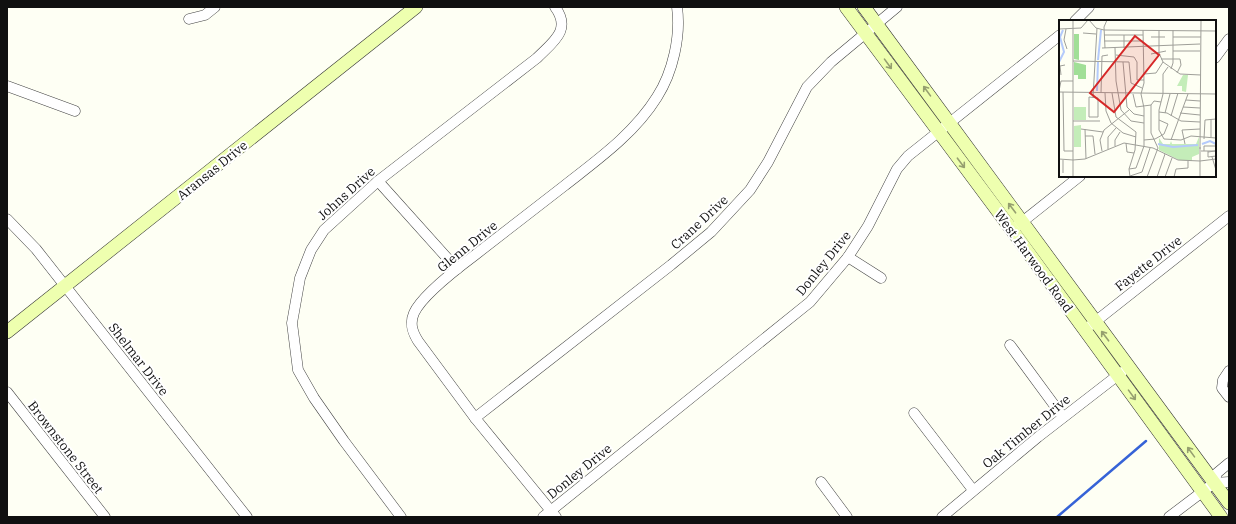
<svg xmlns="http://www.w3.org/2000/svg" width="1236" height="524" viewBox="0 0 1236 524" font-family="'IBM Plex Serif',serif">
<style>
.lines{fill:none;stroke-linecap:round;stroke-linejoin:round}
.stream{stroke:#3663d7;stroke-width:2.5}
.street-casing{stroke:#434343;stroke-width:11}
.secondary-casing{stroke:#323232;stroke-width:14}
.street{stroke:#fff;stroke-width:10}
.secondary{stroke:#eeffaf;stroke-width:13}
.oneway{stroke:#959f6f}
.labels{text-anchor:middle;stroke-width:4;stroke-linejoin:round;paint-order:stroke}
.street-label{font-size:13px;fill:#101010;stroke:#fff}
.inset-river{fill:none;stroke:#b4cafb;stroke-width:2}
.inset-road{fill:none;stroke:#9f9f99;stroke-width:1}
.view{fill:#d62828;fill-opacity:0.15;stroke:#d62828;stroke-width:2}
.inset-edge{fill:none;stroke:#101010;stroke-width:2}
</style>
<rect width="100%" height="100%" fill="#fefff4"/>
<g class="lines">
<polyline class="stream" points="1057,517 1146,441"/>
<g class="street-casing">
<g id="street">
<polyline points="189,19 205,15 215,7"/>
<polyline points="1075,21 1089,7"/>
<polyline points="1215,58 1229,39"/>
<polyline points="7,86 75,111"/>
<polyline points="378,181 457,269"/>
<polyline points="7,219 36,249 247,517"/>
<polyline points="1017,226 1080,176"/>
<polyline points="848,257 881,278"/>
<polyline points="1091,325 1229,216"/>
<polyline points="1010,345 1063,417"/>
<polyline points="1229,371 1223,380 1222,388 1229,397"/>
<polyline points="7,392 105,517"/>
<polyline points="914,413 973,490"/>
<polyline points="475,418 671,265 711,232 750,190 768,162 807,87 831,62 897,7"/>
<polyline points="821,482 847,517"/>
<polyline points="1214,483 1217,473 1229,463"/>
<polyline points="1214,483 1229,482"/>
<path d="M 401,517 L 344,441 L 314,398 L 298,370 L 292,323 L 300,278 L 311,250 L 324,230 L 378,181 L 537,58 C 553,42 572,30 555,7"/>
<polyline points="543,517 810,302 848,257 868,226 897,169 908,156 1060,35"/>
<path d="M 556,517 L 475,418 L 418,341 C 413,333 409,324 414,313 C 422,295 459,267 475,255 C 505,232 534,209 564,186 C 597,160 634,134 657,97 C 673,72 681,36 677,7"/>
<polyline points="942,517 1038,437 1122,372"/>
<polyline points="1169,517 1214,483"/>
</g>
</g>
<g class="secondary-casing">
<g id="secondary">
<polyline points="846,7 1012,230 1221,517"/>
<polyline points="864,7 1229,503"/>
<polyline points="7,332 416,7"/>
</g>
</g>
<use href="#street" class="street"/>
<use href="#secondary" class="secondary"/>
</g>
<defs><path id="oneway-shaft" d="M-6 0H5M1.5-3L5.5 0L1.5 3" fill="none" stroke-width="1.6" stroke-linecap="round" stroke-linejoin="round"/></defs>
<g class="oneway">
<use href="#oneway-shaft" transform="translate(888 64) rotate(54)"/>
<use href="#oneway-shaft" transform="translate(927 91) rotate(-126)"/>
<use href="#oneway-shaft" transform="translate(961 163) rotate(53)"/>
<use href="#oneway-shaft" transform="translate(1012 208) rotate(-127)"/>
<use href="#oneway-shaft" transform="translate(1105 336) rotate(-127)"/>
<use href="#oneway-shaft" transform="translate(1132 395) rotate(54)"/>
<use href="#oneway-shaft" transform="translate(1191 452) rotate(-126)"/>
</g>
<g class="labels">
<g class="street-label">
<text transform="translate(212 170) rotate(-39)" y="5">Aransas Drive</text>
<text transform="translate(346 193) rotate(-42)" y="5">Johns Drive</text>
<text transform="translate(699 222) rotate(-43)" y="5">Crane Drive</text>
<text transform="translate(467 246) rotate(-39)" y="5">Glenn Drive</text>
<text transform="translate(1034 261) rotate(54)" y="5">West Harwood Road</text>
<text transform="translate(823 263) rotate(-51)" y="5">Donley Drive</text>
<text transform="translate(1148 263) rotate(-38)" y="5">Fayette Drive</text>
<text transform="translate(139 359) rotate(52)" y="5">Shelmar Drive</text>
<text transform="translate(1026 431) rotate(-39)" y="5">Oak Timber Drive</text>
<text transform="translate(66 447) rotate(52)" y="5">Brownstone Street</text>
<text transform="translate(579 471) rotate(-39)" y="5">Donley Drive</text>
</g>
</g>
<g transform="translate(1059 20)">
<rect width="157" height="157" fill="#fefff4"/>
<path d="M 124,55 L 129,55 L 127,72 L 123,71 L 123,66 L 118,66 ZM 15,87 L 27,87 L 27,100 L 15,100 ZM 22,105 L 22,127 L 15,127 L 15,106 ZM 140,117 L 140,134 L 133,137 L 133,141 L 120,140 L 100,130 L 100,118 L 104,124 L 111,124 L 112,121 L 113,124 L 137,124 Z" fill="#c4edb9"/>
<path d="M 15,14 L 20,14 L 20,40 L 15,39 ZM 15,42 L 27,45 L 27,59 L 19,59 L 19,55 L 15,55 Z" fill="#a1df97"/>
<path class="inset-river" d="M 39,40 L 42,10M 0,42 L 5,32 L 1,17 L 4,10M 38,71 L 39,42M 99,124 L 114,127 L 139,125M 143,124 L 151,121 L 157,124"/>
<path class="inset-road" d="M 14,0 L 14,157M 30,0 L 37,8 L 45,10 L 157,11M 0,9 L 22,8 L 29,0M 7,9 L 5,20 L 8,29M 100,10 L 100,33 L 104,42 L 121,54 L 142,55M 24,13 L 37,14M 45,15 L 84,15M 65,15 L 65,28M 92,17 L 106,17M 114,17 L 142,17M 45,21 L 84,21M 43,28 L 141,24M 46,28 L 45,7 L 48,0M 56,28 L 57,61 L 62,90 L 72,101 L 85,103M 114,31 L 141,31M 92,34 L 107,31M 57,35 L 75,37 L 78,42 L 78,60 L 85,60M 102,39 L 121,39 L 122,45 L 118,53M 14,41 L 70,42 L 72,63 L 83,68M 64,42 L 68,87 L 75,94 L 85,96M 109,47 L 104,54 L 104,74 L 100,90 L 100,110 L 105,119 L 122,120 L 132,116 L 157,118M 112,49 L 114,43 L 114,10M 85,54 L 97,53 L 104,42M 2,55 L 1,46 L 6,45M 0,71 L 2,61 L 14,61M 0,72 L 157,74M 4,72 L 5,131 L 14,131M 42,73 L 43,36 L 49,35M 46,73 L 47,91 L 52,103 L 64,113 L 77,117M 53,73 L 57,97 L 77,112 L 76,130 L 70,149 L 71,157M 74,74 L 77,87 L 92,85M 30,77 L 39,78 L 39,97 L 30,97 ZM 34,77 L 38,8M 127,80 L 141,81M 124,87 L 141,88M 100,92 L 108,93 L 122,101 L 141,102M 106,93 L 111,74M 121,93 L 141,95M 112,96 L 119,73M 152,99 L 152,117M 14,101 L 41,101M 22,109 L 44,112M 26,109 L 27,139M 26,116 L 34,116 L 36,134M 145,119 L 146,100 L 157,99M 85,120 L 96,119 L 105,114 L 109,104 L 100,100M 112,120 L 129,74M 67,123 L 68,132 L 75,133M 126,124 L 123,110 L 141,109M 56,126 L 56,120 L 61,112M 141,127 L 141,157M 49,129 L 49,117 L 57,108M 141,129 L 142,0M 43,131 L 41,120 L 45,110 L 70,90M 142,131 L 156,131 L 149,132M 145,131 L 145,126 L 157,126M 149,131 L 149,137 L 157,136M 153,137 L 157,150M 0,139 L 14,140M 4,140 L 4,153M 14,140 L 26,139 L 65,123 L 94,128 L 119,140 L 141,141M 141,141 L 157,139M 70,149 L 77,148 L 85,126 L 85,88 L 82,74 L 85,63 L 84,10M 71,156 L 83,152 L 91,128M 88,157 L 99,128 L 92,113 L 92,85 L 95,81 L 102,82M 98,157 L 106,134M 106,157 L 113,138M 115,157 L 117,149 L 129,148 L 129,141"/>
<path class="view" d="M 76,16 L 100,35 L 55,92 L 31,73 Z"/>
<rect width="157" height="157" class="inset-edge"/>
</g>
<rect width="1236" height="524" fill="none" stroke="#101010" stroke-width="16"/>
</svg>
